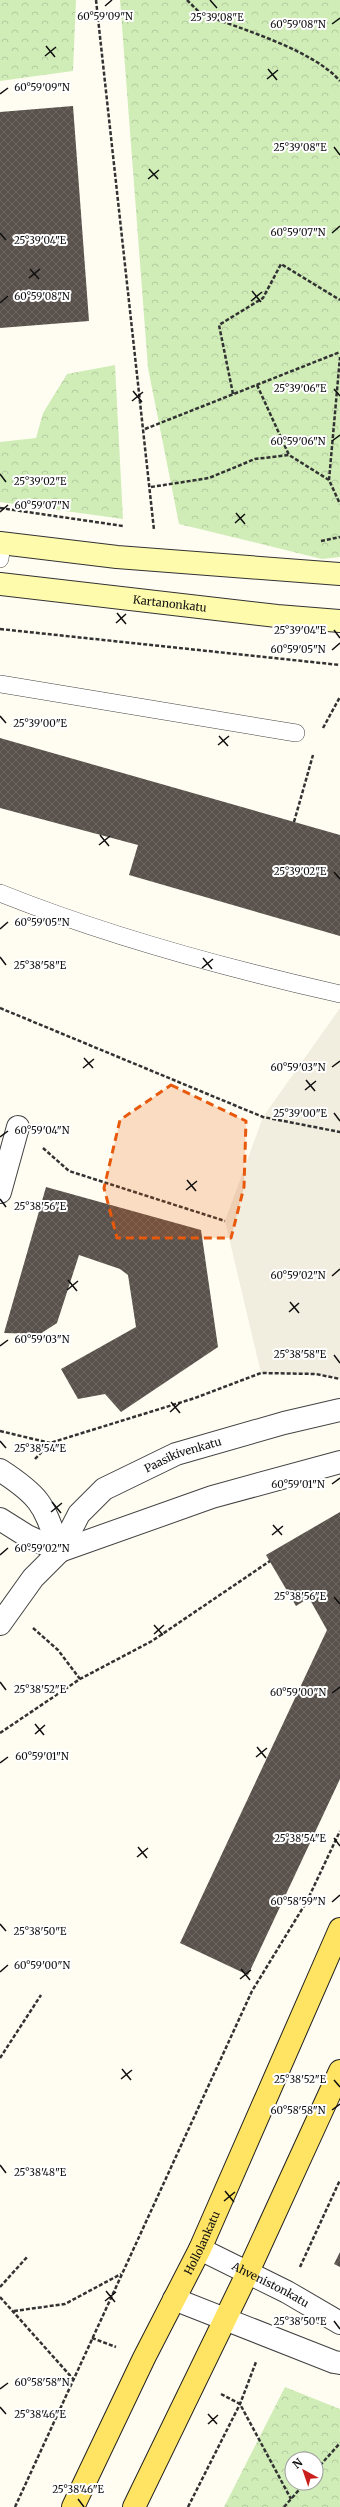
<svg xmlns="http://www.w3.org/2000/svg" width="340" height="2507" viewBox="0 0 340 2507" font-family="Merriweather,serif">
<style>
.park{fill:url(#park-crowns);fill-rule:evenodd}
.plaza{fill:#f1eddf}
.building{fill:url(#building-cross-hatch)}
.lines{fill:none;stroke-linecap:round;stroke-linejoin:round}
.lane-casing{stroke:#434343;stroke-width:18}
.street-casing{stroke:#434343;stroke-width:24}
.secondary-casing{stroke:#323232;stroke-width:24}
.primary-casing{stroke:#212121;stroke-width:24}
.path{stroke:#323232;stroke-width:2.5;stroke-dasharray:4 2;stroke-linecap:butt}
.lane{stroke:#fff;stroke-width:17}
.street{stroke:#fff;stroke-width:22}
.secondary{stroke:#fffbad;stroke-width:22}
.primary{stroke:#ffe362;stroke-width:22}
.marked{fill:#e8590c;fill-opacity:0.2;stroke:#e8590c;stroke-width:3;stroke-dasharray:8 5;stroke-linejoin:round}
.ticks{fill:none;stroke:#101010;stroke-width:1.5}
.labels{text-anchor:middle;stroke-width:4;stroke-linejoin:round;paint-order:stroke}
.street-label{font-size:11px;fill:#101010;stroke:#fff}
.ticks-label{font-size:10px;text-anchor:middle;fill:#101010;stroke:#fff;stroke-width:4;stroke-linejoin:round;paint-order:stroke}
</style>
<defs>
<pattern id="park-crowns" width="20" height="18" patternUnits="userSpaceOnUse"><rect width="20" height="18" fill="#d0edb8"/><path d="M2 6a3 3 0 1 1 6 0M12 15a3 3 0 1 1 6 0" fill="none" stroke="#b2ca9d"/></pattern>
<pattern id="building-cross-hatch" width="8" height="8" patternUnits="userSpaceOnUse"><rect width="8" height="8" fill="#59514b"/><path d="M0 0l8 8M0 8l8-8" fill="none" stroke="#6c6561"/></pattern>
</defs>
<rect width="100%" height="100%" fill="#fffdf2"/>
<g class="park">
<polygon points="0,0 76,0 73,71 0,81"/>
<polygon points="120,0 340,0 340,557 322,559 179,524 148,368"/>
<polygon points="115,365 123,519 0,502 0,442 36,438 43,413 67,374"/>
<path d="M 285,2387 L 340,2409 L 340,2507 L 224,2507 ZM 292,2459 L 316,2459 L 316,2483 L 292,2483 Z"/>
</g>
<polygon class="plaza" points="340,1008 340,1379 316,1374 261,1373 225,1221 263,1117"/>
<g class="building">
<polygon points="73,106 89,321 0,328 0,112"/>
<polygon points="0,738 340,835 340,936 129,875 138,845 0,808"/>
<polygon points="46,1187 201,1230 218,1347 121,1412 105,1394 78,1399 61,1369 136,1327 128,1275 120,1269 79,1255 57,1323 40,1334 4,1333"/>
<polygon points="340,1512 340,1779 248,1975 180,1943 327,1630 309,1598 296,1606 266,1555"/>
<polygon points="340,2252 340,2267 334,2264"/>
</g>
<g class="lines">
<g class="lane-casing">
<g id="lane">
<polyline points="0,559 2,543"/>
<polyline points="0,684 296,733"/>
<path d="M 0,893 C 110,937 225,968 340,994"/>
</g>
</g>
<g class="street-casing">
<g id="street">
<polyline points="0,1192 18,1127"/>
<path d="M 0,1470 C 43,1498 43,1505 60,1551"/>
<polyline points="0,1519 27,1536 60,1551"/>
<polyline points="60,1551 212,1497 340,1462"/>
<path id="s1" d="M 0,1624 L 33,1578 L 60,1551 L 79,1514 L 104,1489 L 176,1454 L 284,1423 L 340,1410"/>
<path id="s2" d="M 200,2249 L 287,2292 L 340,2323"/>
<polyline points="174,2299 334,2362 340,2363"/>
</g>
</g>
<g class="secondary-casing">
<g id="secondary">
<polyline points="0,543 117,557 340,574"/>
<path id="s3" d="M 0,584 L 277,616 L 340,621"/>
</g>
</g>
<g class="primary-casing">
<g id="primary">
<path id="s4" d="M 73,2507 L 144,2358 L 200,2249 L 340,1929"/>
<polyline points="134,2507 248,2272 340,2071"/>
</g>
</g>
<g class="path">
<polyline points="96,0 154,530"/>
<path d="M 187,0 L 200,13 C 240,29 312,49 340,81"/>
<polyline points="257,385 289,455"/>
<polyline points="233,394 219,325 263,298 281,264 340,300"/>
<polyline points="145,429 340,352"/>
<polyline points="329,480 340,357"/>
<polyline points="151,487 209,478 255,459 289,455 329,480 340,504"/>
<polyline points="0,508 123,526"/>
<polyline points="321,541 340,537"/>
<polyline points="0,629 340,665"/>
<polyline points="323,728 340,697"/>
<polyline points="294,822 313,755"/>
<polyline points="0,1008 263,1117 340,1132"/>
<polyline points="43,1148 69,1171 225,1221"/>
<polyline points="0,1431 50,1443"/>
<polyline points="35,1459 50,1443 195,1398 261,1373 316,1374 340,1379"/>
<polyline points="33,1628 58,1650 80,1679"/>
<polyline points="0,1733 80,1679 152,1641 270,1561"/>
<polyline points="0,2058 41,1995"/>
<polyline points="300,2267 340,2180"/>
<polyline points="0,2287 28,2256"/>
<polyline points="0,2297 74,2380"/>
<polyline points="14,2311 65,2304 121,2274"/>
<polyline points="92,2338 116,2347"/>
<polyline points="221,2394 240,2404 291,2499"/>
<polyline points="316,2470 340,2443"/>
<polyline points="15,2507 252,1991 307,1901 340,1831"/>
<polyline points="188,2507 240,2404 256,2362"/>
<polyline points="284,2507 305,2483"/>
</g>
<use href="#lane" class="lane"/>
<use href="#street" class="street"/>
<use href="#secondary" class="secondary"/>
<use href="#primary" class="primary"/>
</g>
<path class="marked" d="M 171,1085 L 246,1121 L 244,1187 L 231,1238 L 117,1238 L 104,1188 L 120,1120 Z"/>
<path class="ticks" d="M 210,0 L 217,8M 105,6 L 112,0M 332,24 L 340,18M 46,46 L 55,57M 45,56 L 56,47M 268,69 L 277,80M 267,79 L 278,70M 0,94 L 8,88M 334,147 L 340,155M 149,169 L 158,179M 148,179 L 159,170M 0,233 L 6,240M 332,233 L 340,226M 30,269 L 39,279M 29,278 L 40,269M 252,291 L 261,302M 251,301 L 262,292M 0,303 L 8,296M 334,389 L 340,396M 133,391 L 142,402M 132,401 L 143,392M 332,441 L 340,435M 0,474 L 6,482M 0,512 L 8,505M 236,513 L 245,524M 235,523 L 245,514M 117,613 L 126,624M 116,623 L 126,614M 334,630 L 340,638M 332,650 L 340,643M 0,716 L 6,723M 219,736 L 228,746M 218,745 L 229,736M 100,835 L 109,846M 99,845 L 110,836M 334,872 L 340,879M 0,929 L 8,922M 0,957 L 6,965M 203,958 L 212,969M 202,968 L 213,959M 84,1058 L 93,1068M 332,1067 L 340,1061M 83,1068 L 94,1059M 306,1080 L 315,1091M 305,1090 L 316,1081M 334,1113 L 340,1121M 0,1137 L 8,1131M 187,1180 L 196,1191M 186,1190 L 197,1181M 0,1199 L 6,1207M 332,1276 L 340,1269M 68,1280 L 77,1291M 67,1290 L 78,1281M 290,1302 L 299,1313M 289,1312 L 299,1303M 0,1346 L 8,1340M 334,1355 L 340,1363M 171,1402 L 180,1413M 170,1412 L 180,1403M 0,1441 L 6,1448M 332,1484 L 340,1478M 52,1502 L 61,1513M 51,1512 L 62,1503M 273,1525 L 282,1535M 272,1535 L 283,1526M 0,1555 L 8,1548M 334,1597 L 340,1604M 154,1625 L 163,1635M 154,1634 L 164,1625M 0,1682 L 6,1690M 332,1693 L 340,1687M 35,1724 L 44,1735M 35,1734 L 45,1725M 257,1747 L 266,1758M 256,1757 L 267,1748M 0,1763 L 8,1757M 334,1838 L 340,1846M 138,1847 L 147,1858M 137,1857 L 148,1848M 332,1902 L 340,1895M 0,1924 L 6,1931M 241,1969 L 250,1980M 0,1972 L 8,1965M 240,1979 L 251,1970M 122,2069 L 131,2080M 121,2079 L 132,2070M 334,2080 L 340,2087M 332,2110 L 340,2104M 0,2165 L 6,2173M 225,2191 L 234,2202M 224,2201 L 235,2192M 106,2291 L 115,2302M 105,2301 L 116,2292M 334,2321 L 340,2329M 0,2389 L 8,2383M 0,2407 L 6,2414M 208,2414 L 217,2424M 208,2424 L 218,2415M 78,2499 L 84,2507"/>
<g class="labels">
<g class="street-label">
<text dy="4" stroke="none"><textPath href="#s3" startOffset="171">Kartanonkatu</textPath></text>
<text dy="4" stroke="none"><textPath href="#s1" startOffset="258">Paasikivenkatu</textPath></text>
<text dy="4" stroke="none"><textPath href="#s4" startOffset="294">Hollolankatu</textPath></text>
<text dy="4" stroke="none"><textPath href="#s2" startOffset="79">Ahvenistonkatu</textPath></text>
</g>
</g>
<g class="ticks-label">
<text x="105" y="20">60°59'09"N</text>
<text x="217" y="21">25°39'08"E</text>
<text x="298" y="28">60°59'08"N</text>
<text x="42" y="91">60°59'09"N</text>
<text x="300" y="151">25°39'08"E</text>
<text x="298" y="236">60°59'07"N</text>
<text x="40" y="244">25°39'04"E</text>
<text x="42" y="300">60°59'08"N</text>
<text x="300" y="392">25°39'06"E</text>
<text x="298" y="445">60°59'06"N</text>
<text x="40" y="485">25°39'02"E</text>
<text x="42" y="509">60°59'07"N</text>
<text x="300" y="634">25°39'04"E</text>
<text x="298" y="653">60°59'05"N</text>
<text x="40" y="727">25°39'00"E</text>
<text x="300" y="875">25°39'02"E</text>
<text x="42" y="926">60°59'05"N</text>
<text x="40" y="969">25°38'58"E</text>
<text x="298" y="1071">60°59'03"N</text>
<text x="300" y="1117">25°39'00"E</text>
<text x="42" y="1134">60°59'04"N</text>
<text x="40" y="1210">25°38'56"E</text>
<text x="298" y="1279">60°59'02"N</text>
<text x="42" y="1343">60°59'03"N</text>
<text x="300" y="1358">25°38'58"E</text>
<text x="40" y="1452">25°38'54"E</text>
<text x="298" y="1488">60°59'01"N</text>
<text x="42" y="1552">60°59'02"N</text>
<text x="300" y="1600">25°38'56"E</text>
<text x="40" y="1693">25°38'52"E</text>
<text x="298" y="1696">60°59'00"N</text>
<text x="42" y="1760">60°59'01"N</text>
<text x="300" y="1842">25°38'54"E</text>
<text x="298" y="1905">60°58'59"N</text>
<text x="40" y="1935">25°38'50"E</text>
<text x="42" y="1969">60°59'00"N</text>
<text x="300" y="2083">25°38'52"E</text>
<text x="298" y="2114">60°58'58"N</text>
<text x="40" y="2176">25°38'48"E</text>
<text x="300" y="2325">25°38'50"E</text>
<text x="42" y="2386">60°58'58"N</text>
<text x="40" y="2418">25°38'46"E</text>
<text x="78" y="2493">25°38'46"E</text>
</g>
<g transform="translate(304 2471) rotate(320)"><circle r="19" fill="#ffffff" stroke="#9f9f9f"/>
<path d="M0-3L7 15L0 10L-7 15Z" fill="#ca201d"/>
<text y="-6" font-size="11" font-weight="bold" text-anchor="middle" fill="#101010">N</text>
</g>
</svg>
